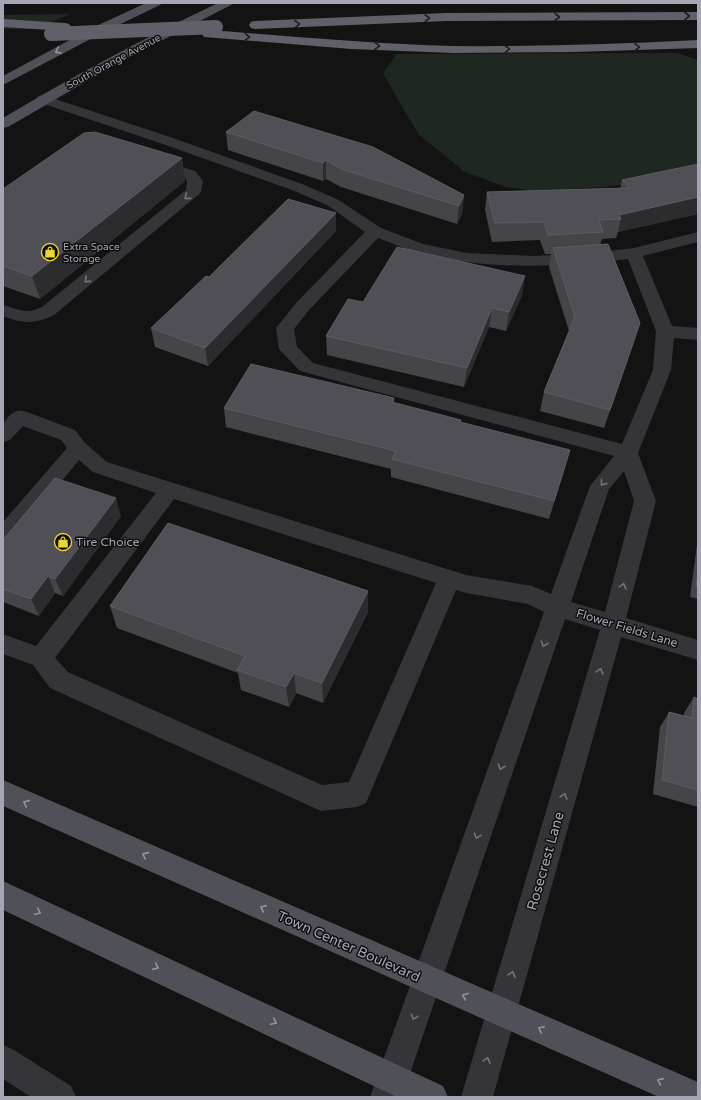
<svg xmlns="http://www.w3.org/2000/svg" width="701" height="1100" viewBox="0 0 701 1100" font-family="'Varela Round',sans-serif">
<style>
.green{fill:#1f2721}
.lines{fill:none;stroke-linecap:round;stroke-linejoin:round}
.minor{fill:#343439;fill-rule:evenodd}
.major{fill:#505058;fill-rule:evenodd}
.highway{fill:#60606a;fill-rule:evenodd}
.highway-bridge{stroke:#60606a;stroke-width:14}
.wall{fill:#444449}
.shaded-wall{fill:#2c2c2f}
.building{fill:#4f4f55;stroke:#5c5c64}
.oneway{stroke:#1e1e21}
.oneway2{stroke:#9495a2}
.oneway3{stroke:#72737d}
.labels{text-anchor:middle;stroke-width:3;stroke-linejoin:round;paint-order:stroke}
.far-street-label{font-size:10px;fill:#a5a6b4;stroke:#0e0e0f}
.far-poi-label{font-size:10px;fill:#a5a6b4;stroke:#0e0e0f;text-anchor:start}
.poi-label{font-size:12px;fill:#a5a6b4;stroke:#0e0e0f;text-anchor:start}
.street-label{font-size:12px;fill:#a5a6b4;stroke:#0e0e0f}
.near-street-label{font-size:14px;fill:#a5a6b4;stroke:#0e0e0f}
</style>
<rect width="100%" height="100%" fill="#131314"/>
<g class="green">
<polygon points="70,14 35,29 3,29 3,15"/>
<polygon points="678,53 698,60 698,174 605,187 536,191 506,187 465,172 419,135 383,74 396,54"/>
</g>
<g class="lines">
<g class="minor">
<path d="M 43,95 L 170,137 L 302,184 L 337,199 L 381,228 L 423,244 L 467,253 L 534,256 L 591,253 L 634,248 L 698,232 L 698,242 L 643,256 L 672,326 L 698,328 L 698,340 L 674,338 L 671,370 L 638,453 L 656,501 L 626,618 L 698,640 L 698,660 L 621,637 L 493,1097 L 461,1097 L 600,630 L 565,619 L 402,1097 L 370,1097 L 544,612 L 528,604 L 466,593 L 456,590 L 366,803 L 357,807 L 321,811 L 50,688 L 33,665 L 3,654 L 3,634 L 36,646 L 156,493 L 93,472 L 79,460 L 11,543 L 3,545 L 3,522 L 67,448 L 61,440 L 23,426 L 10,440 L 3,442 L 3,423 C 11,414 14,408 27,412 L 75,430 L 85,443 L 107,462 L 466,575 L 532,586 L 551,594 L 590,486 L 614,456 L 300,371 L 279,349 L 276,328 L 297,302 L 365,232 L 327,205 L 292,190 L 160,143 L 38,102 L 36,99 L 38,96 ZM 378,238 C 390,242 402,248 415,252 C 484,271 557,267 628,259 L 656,331 L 653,370 L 622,444 L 313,363 L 297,347 L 294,329 L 309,310 ZM 624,471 L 634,501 L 605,612 L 571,602 L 609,489 ZM 174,499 L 436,583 L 349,782 L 322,785 L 68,672 L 55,658 Z"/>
<path d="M 155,159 L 195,171 L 203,181 L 201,192 L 198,195 L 54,315 C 36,324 22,324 3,316 L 3,305 C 19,309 25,315 42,307 L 186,190 L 187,181 L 185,177 L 150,166 L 148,163 L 150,160 Z"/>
<polygon points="3,1045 14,1050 71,1086 76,1097 31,1097 3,1079"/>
</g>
<g class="major">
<polygon points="146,3 162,3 160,5 100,34 3,85 3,76 92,28"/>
<path d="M 218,3 L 233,3 L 231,5 L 118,63 L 8,127 L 3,128 L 3,118 C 73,76 144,38 218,3 Z"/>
<polygon points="3,780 698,1082 698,1097 659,1097 3,806"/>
<polygon points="3,881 443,1086 448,1097 397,1097 3,910"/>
</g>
<g class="highway">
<polygon points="698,12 698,20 447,21 255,29 251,28 249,25 251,22 255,21 447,13"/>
<polygon points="3,19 65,23 69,24 71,27 69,30 65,31 3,27"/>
<path d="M 208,30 C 290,36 371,44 453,46 C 535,47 616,44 698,40 L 698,48 L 575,52 L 453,53 L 351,49 L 204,37 L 202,34 L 204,31 Z"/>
</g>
<polyline class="highway-bridge" points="51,34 216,27"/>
</g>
<g class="wall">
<polygon points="226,132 464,195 462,214 457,224 341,187 326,179 323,181 228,150"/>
<polygon points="182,158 185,181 40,299 3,286 3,189"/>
<polygon points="698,164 698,214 618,232 616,238 602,239 600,245 634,342 604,428 540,411 544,392 569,331 549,267 551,254 545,254 540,240 492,242 485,210 487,192 620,188 622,180"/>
<polygon points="336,213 336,231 208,366 155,347 151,328 209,277"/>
<polygon points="522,295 506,331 489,327 464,387 327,355 326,336 363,302"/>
<polygon points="394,398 394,403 461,420 461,423 565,468 549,519 391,477 391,469 226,427 224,408"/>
<polygon points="121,516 63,596 55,593 39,616 3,602 3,540"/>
<polygon points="698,537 698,599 690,597"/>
<polygon points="368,591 368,612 323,703 296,693 289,707 241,690 238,673 117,628 110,606"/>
<polygon points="694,697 698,699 698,807 653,794 660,727 669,712 684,716 684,713"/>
</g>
<g class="shaded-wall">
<polygon points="182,158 185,181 40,299 32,276"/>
<polygon points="326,160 326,179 323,181 323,163"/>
<polygon points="464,195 462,214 457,224 459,206"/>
<polygon points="698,197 698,214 618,232 621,219 619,215"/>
<polygon points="336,213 336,231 208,366 205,348"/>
<polygon points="525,276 522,295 506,331 509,312"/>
<polygon points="492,308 489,327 464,387 467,368"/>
<polygon points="640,323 634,342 604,428 610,410"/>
<polygon points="570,450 565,468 549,519 554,501"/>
<polygon points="116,498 121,516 63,596 55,579"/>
<polygon points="48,576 55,593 39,616 31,599"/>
<polygon points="368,591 368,612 323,703 322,683"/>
<polygon points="294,673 296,693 289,707 286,687"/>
</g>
<g class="building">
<polygon points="254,111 373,147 464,195 459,206 341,169 326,160 323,163 226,132"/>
<polygon points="95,132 182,158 32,276 3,266 3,189 84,133"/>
<polygon points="698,164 698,197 619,215 621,219 599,220 603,232 548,235 544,222 495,223 487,192 630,188 622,180"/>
<polygon points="288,199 336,213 205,348 151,328 206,276 209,277"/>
<polygon points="608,244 640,323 610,410 544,392 575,317 553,248"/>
<polygon points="397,247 525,276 509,312 492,308 467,368 326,336 348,299 363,302"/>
<polygon points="251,364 394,398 392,402 461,420 460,422 570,450 554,501 392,459 396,451 224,408"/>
<polygon points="55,478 116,498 55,579 48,576 31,599 3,589 3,540"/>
<polygon points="168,523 368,591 322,683 294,673 286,687 237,670 245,656 110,606"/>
<polygon points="698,572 698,585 696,585"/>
<polygon points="694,697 698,699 698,790 662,780 669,712 692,718"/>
</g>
<defs><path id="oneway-chevron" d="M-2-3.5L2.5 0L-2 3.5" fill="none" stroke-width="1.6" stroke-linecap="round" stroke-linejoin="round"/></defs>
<g class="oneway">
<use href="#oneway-chevron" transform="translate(687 16)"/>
<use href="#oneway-chevron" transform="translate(557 17)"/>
<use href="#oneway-chevron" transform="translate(427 18) rotate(-3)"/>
<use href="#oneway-chevron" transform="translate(297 24) rotate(-3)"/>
<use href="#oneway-chevron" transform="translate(247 37) rotate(4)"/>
<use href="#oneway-chevron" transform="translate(377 46) rotate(2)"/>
<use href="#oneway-chevron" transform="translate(637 47) rotate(-3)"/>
<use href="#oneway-chevron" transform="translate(507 49) rotate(-1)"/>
</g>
<g class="oneway2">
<use href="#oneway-chevron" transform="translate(58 51) rotate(153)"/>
<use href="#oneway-chevron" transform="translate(26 803) rotate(-156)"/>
<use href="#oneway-chevron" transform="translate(145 855) rotate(-156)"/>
<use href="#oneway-chevron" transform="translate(263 908) rotate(-156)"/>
<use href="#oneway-chevron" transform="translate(38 912) rotate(25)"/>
<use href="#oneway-chevron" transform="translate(156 967) rotate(25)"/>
<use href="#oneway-chevron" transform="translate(465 996) rotate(-157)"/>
<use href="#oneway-chevron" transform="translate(274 1022) rotate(25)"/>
<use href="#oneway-chevron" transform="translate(541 1029) rotate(-156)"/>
<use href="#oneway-chevron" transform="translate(660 1081) rotate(-156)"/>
</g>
<g class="oneway3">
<use href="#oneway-chevron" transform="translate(187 197) rotate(140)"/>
<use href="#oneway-chevron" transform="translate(87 280) rotate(140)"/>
<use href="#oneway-chevron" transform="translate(603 483) rotate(128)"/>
<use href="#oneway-chevron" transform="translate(623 586) rotate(-75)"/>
<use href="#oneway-chevron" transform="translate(544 644) rotate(109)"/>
<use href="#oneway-chevron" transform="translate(600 671) rotate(-74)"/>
<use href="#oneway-chevron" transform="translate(501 767) rotate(109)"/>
<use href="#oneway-chevron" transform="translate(564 796) rotate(-74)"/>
<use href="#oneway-chevron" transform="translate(477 836) rotate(109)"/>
<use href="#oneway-chevron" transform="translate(512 974) rotate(-74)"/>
<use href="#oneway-chevron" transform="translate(414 1017) rotate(109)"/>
<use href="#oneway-chevron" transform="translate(487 1060) rotate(-74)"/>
</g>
<defs>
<g id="shop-ring" transform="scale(0.9)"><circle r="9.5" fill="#0e0e0f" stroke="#e9d535" stroke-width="1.5"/><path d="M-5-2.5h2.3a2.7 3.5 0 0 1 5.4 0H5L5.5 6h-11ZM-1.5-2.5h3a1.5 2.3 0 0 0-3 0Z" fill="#e9d535"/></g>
</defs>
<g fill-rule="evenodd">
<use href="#shop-ring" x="50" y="252"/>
<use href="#shop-ring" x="63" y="542"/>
</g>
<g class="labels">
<g class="far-street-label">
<text transform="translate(113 61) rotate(-28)" y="4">South Orange Avenue</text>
</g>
<g class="far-poi-label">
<text x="63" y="250">Extra Space<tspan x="63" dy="12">Storage</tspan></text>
</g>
<g class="poi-label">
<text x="76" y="546">Tire Choice</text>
</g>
<g class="street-label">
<text transform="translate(627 628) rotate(17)" y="4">Flower Fields Lane</text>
</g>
<g class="near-street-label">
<text transform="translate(545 861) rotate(-74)" y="5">Rosecrest Lane</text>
<text transform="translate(349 946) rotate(24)" y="5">Town Center Boulevard</text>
</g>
</g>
<rect width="701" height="1100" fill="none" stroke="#a5a6b4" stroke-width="8"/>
</svg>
